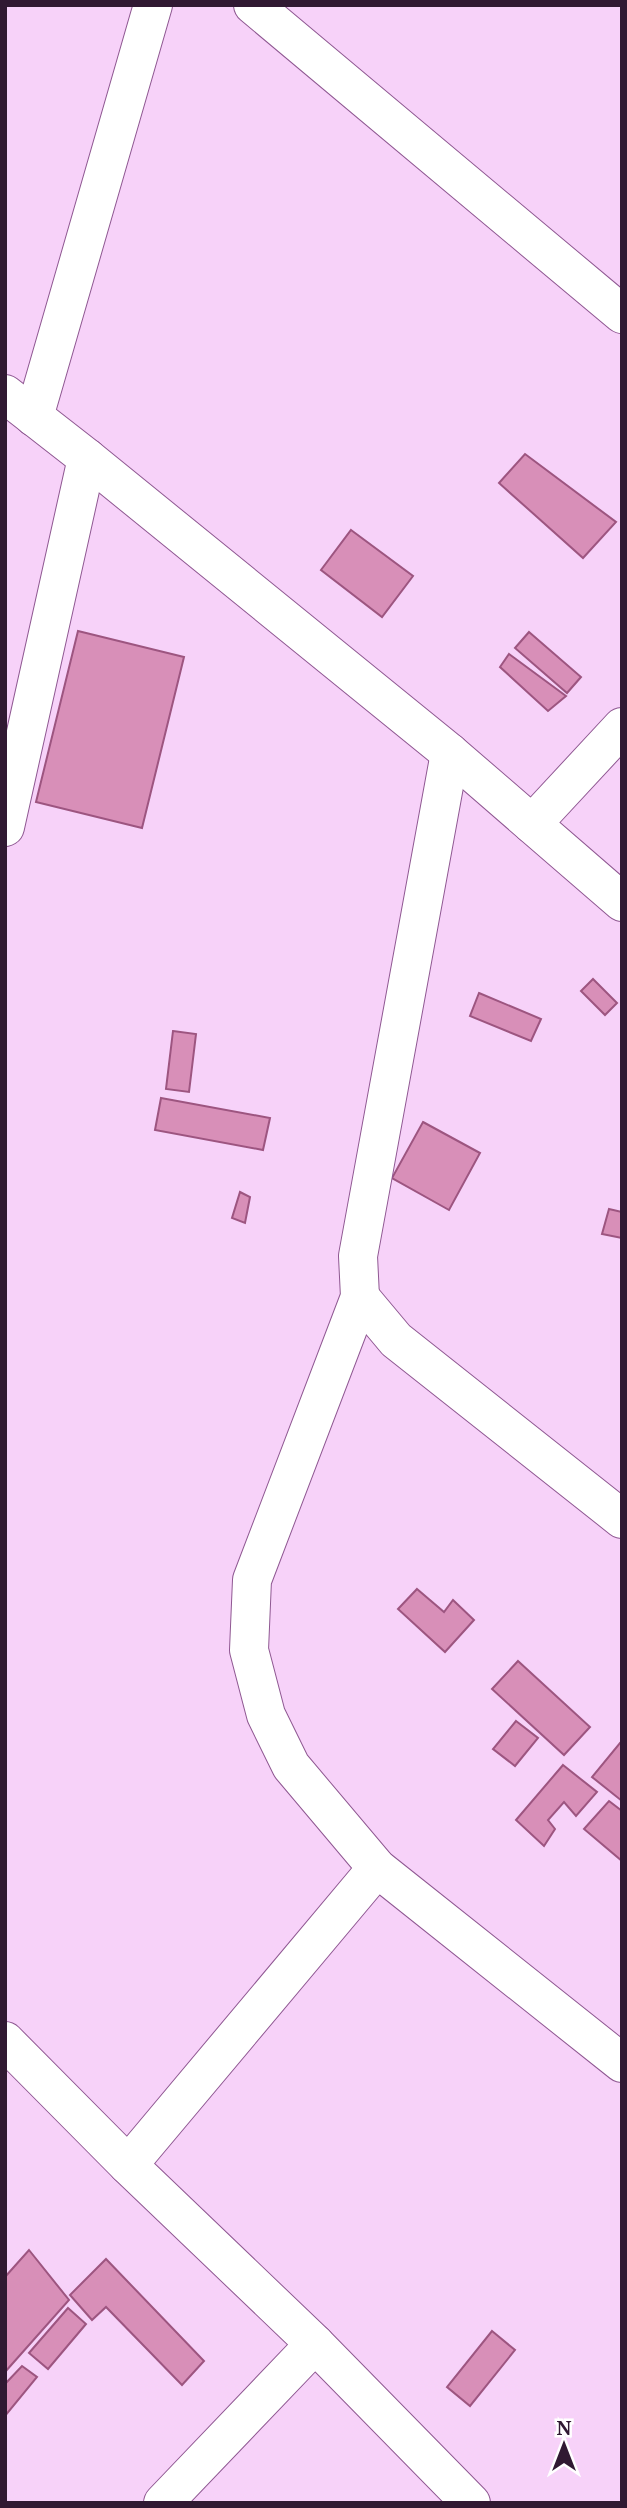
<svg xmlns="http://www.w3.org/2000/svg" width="627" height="2508" viewBox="0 0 627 2508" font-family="'Noto Serif',serif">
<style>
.building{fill:#d88fb8;stroke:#9d5580;stroke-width:2}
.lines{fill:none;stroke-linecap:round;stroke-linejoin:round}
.minor-casing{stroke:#8f5892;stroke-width:40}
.minor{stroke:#fff;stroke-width:38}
</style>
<rect width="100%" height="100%" fill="#f7d2f9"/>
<g class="building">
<polygon points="525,454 616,522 583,558 499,483"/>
<polygon points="351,530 413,576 382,617 321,570"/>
<polygon points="78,631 184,657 142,828 36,802"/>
<polygon points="529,632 581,677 567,693 515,648"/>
<polygon points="509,654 566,696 548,711 500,667"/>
<polygon points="593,979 617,1003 605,1015 581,991"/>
<polygon points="479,993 541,1019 531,1041 470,1016"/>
<polygon points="173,1031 196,1034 189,1092 166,1089"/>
<polygon points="161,1098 270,1118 263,1150 155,1130"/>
<polygon points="423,1122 480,1153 449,1210 392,1178"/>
<polygon points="240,1192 250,1197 245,1223 232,1218"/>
<polygon points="609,1209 622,1212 622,1238 602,1234"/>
<polygon points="417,1589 444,1612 453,1600 474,1620 445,1652 398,1609"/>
<polygon points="518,1661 590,1727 564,1755 492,1689"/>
<polygon points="516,1721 538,1738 515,1766 493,1749"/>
<polygon points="620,1743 622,1744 622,1801 592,1777"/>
<polygon points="563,1765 597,1792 576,1816 564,1802 548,1820 555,1829 544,1846 516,1820"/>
<polygon points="609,1801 622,1811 622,1861 584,1829"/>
<polygon points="29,2250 69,2300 5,2372 5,2277"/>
<polygon points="106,2259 204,2361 182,2385 106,2307 92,2320 70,2295"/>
<polygon points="68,2308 86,2324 48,2369 29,2353"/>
<polygon points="492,2331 515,2350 470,2406 447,2387"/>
<polygon points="22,2366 37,2377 5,2416 5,2384"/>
</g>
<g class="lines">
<g class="minor-casing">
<g id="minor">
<polyline points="253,5 622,314"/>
<polyline points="5,394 87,458 450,753 622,902"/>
<polyline points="34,417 153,5"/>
<polyline points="450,753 358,1256 360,1297 252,1580 249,1650 266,1715 291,1766 377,1868 622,2063"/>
<polyline points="532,824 622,727"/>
<polyline points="5,827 87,458"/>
<polyline points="360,1297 396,1340 622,1519"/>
<polyline points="5,2041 128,2165 315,2344 471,2503"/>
<polyline points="128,2165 377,1868"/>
<polyline points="163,2503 315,2344"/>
</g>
</g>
<use href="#minor" class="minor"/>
</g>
<rect width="627" height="2508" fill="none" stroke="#301932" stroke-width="14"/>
<g transform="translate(564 2445)" stroke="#ffffff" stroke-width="5" paint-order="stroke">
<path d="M0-5L12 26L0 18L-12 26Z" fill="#301932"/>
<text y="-10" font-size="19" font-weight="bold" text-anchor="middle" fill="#301932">N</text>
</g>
</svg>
